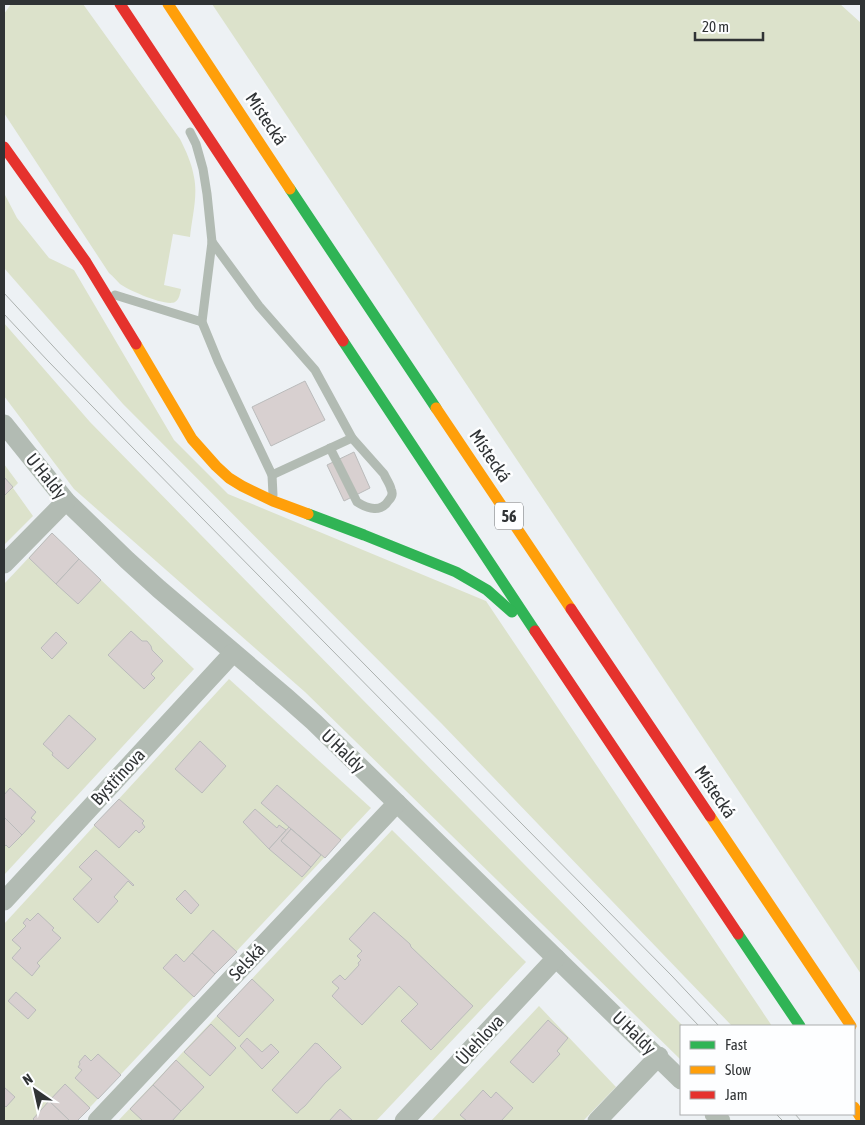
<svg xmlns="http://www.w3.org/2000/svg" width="865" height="1125" viewBox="0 0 865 1125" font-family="'Asap Condensed',sans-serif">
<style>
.green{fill:#dce2cb}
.building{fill:#d8d0d0;stroke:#babbbb}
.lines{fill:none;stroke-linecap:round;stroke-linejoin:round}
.lane{stroke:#b2bbb3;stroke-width:9}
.street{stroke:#b2bbb3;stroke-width:19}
.fast{stroke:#30b455;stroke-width:11}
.slow{stroke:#ff9f0a;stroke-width:11}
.jam{stroke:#e5322d;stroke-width:11}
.tram{stroke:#acb1af;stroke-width:1}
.labels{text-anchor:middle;stroke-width:5;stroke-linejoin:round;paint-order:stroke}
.shield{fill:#fdfeff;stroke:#6e7072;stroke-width:1}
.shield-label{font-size:16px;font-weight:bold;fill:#303335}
.street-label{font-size:18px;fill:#303335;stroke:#fdfeff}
</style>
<rect width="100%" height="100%" fill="#edf1f4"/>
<g class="green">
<path d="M 11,4 L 83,4 L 180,139 C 186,151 192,164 194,177 C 198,196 192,217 190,237 L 173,234 L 164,285 L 181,289 C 180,294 179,300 175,302 C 166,307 128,290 120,284 C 116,280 113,276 109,273 L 4,113 L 4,14 Z"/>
<polygon points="212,4 840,4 861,23 861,974"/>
<polygon points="4,193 17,218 49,258 74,270 174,440 228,494 486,601 772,1026 732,1026 442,724 123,404 4,268"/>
<polygon points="4,323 90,422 683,1026 681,1026 681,1060 305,692 74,489 4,396"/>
<polygon points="4,464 18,483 13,488 33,516 4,545"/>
<polygon points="52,533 194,669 4,875 4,584"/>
<polygon points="229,679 371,808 77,1121 4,1121 4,924"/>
<polygon points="392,830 526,962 376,1121 118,1121"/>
<polygon points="539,1006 616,1087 583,1121 431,1121"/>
</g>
<g class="building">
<polygon points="305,381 325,420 271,446 252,407"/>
<polygon points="354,452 370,488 344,501 327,465"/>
<polygon points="4,477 13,487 4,496"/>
<polygon points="52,533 79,559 56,584 29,558"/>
<polygon points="79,559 101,580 78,604 56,584"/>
<polygon points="131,631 142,641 147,641 151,646 152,650 163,661 151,674 155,678 144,689 108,655"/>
<polygon points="56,632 67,643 52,659 41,648"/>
<polygon points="69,715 96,739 68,769 52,755 53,753 43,744"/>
<polygon points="200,741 226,766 202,793 175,769"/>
<polygon points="277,785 341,840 325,858 261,803"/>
<polygon points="10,788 36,812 31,818 35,821 22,835 4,817 4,795"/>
<polygon points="119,799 144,821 142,823 145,827 139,833 136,830 119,848 94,825"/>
<polygon points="255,809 277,828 279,825 286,830 269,849 243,822"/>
<polygon points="4,817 22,835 9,848 6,845 4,847"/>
<polygon points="289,827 291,829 281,841 311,867 302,877 269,849"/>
<polygon points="291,829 321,855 311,867 281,841"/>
<polygon points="96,850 134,885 133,886 128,881 114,897 118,901 98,923 73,899 92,879 79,867"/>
<polygon points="185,890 199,905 191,914 176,899"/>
<polygon points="374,912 410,944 411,947 473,1006 431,1050 401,1021 418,1004 399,986 362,1025 332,996 339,988 332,982 340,975 345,980 359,965 358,963 361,960 357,956 362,951 349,939"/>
<polygon points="38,913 54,928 52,930 61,938 37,963 40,966 32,976 12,958 21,948 12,940 26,926 23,923 27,918 30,921"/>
<polygon points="213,930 237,952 215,974 192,953"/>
<polygon points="192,953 215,974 194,997 163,968 176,954 184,962"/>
<polygon points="252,979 274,1000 239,1037 217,1016"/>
<polygon points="16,992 36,1010 28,1019 8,1001"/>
<polygon points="548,1020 568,1038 557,1051 560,1054 533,1083 510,1062"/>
<polygon points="211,1024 236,1048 210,1076 184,1052"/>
<polygon points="247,1038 262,1052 271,1044 279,1052 262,1069 240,1046"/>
<polygon points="315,1043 318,1044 341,1067 341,1068 325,1083 305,1106 299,1111 298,1113 296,1113 272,1090"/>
<polygon points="98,1054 121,1075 98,1099 75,1078 82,1070 78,1067 80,1064 79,1062 85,1055 91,1061"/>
<polygon points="176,1060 204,1087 181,1111 153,1085"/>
<polygon points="65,1084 90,1108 77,1121 70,1121 49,1101"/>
<polygon points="153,1085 181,1111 172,1121 143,1121 130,1109"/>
<polygon points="4,1087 15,1097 6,1107 4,1105"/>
<polygon points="483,1090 491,1098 496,1092 513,1108 501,1121 467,1121 460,1115"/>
<polygon points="49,1101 70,1121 35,1121 33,1119"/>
<polygon points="340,1109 353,1121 329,1121"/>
</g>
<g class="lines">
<g class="lane">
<polyline points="190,132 196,144 203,169 207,194 212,242 202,322 218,361 272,475 273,495"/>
<path d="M 212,242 L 259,306 L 315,370 L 352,438 L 384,474 C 386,479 390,484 391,489 C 393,493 392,497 389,500 C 381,513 368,509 357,502 L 330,448"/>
<polyline points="115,295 202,322"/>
<polyline points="272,475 352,438"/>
</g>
<g class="street">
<polyline points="4,424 66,501 127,560 159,589 287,698 314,722 681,1080"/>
<polyline points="4,564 66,501"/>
<polyline points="4,901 233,653"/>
<polyline points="714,1114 721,1121"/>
<polyline points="97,1121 397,803"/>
<polyline points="404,1121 556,958"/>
<polyline points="597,1121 659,1056"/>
</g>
<g class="fast">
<polyline points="290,189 436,408"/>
<polyline points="343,341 535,631"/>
<polyline points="308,514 364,535 456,572 487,590 512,612"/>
<polyline points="738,934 800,1026"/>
</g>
<g class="slow">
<polyline points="168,4 290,189"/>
<polyline points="136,344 192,439 216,466 229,478 242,486 273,501 308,514"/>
<polyline points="436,408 571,609"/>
<polyline points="710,816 851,1026"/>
<polyline points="854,1107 861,1118"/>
</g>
<g class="jam">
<polyline points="120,4 343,341"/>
<polyline points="4,147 86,262 136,344"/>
<polyline points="571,609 710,816"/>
<polyline points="535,631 738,934"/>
</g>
<g class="tram">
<polyline points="4,293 64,358 146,443 672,976 719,1026"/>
<polyline points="4,314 48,361 135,450 585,907 699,1026"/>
<polyline points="776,1114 783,1121"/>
<polyline points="795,1114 801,1121"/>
</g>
</g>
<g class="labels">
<rect class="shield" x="495" y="502.5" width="28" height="27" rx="4"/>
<g class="shield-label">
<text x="509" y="522">56</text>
</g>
<g class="street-label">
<text transform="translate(266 119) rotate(56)" y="6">Místecká</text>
<text transform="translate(490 456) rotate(56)" y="6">Místecká</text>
<text transform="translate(46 476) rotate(51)" y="6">U Haldy</text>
<text transform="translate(343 751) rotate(44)" y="6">U Haldy</text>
<text transform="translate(118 777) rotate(-47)" y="6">Bystřinova</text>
<text transform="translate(715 792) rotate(56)" y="6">Místecká</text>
<text transform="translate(247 962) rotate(-47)" y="6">Selská</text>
<text transform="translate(634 1033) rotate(44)" y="6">U Haldy</text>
<text transform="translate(480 1040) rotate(-47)" y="6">Úlehlova</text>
</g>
</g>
<rect width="865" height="1125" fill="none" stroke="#303335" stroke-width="10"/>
<rect x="680" y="1025" width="175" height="90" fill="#fdfeff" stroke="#abadae"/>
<rect x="690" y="1041" width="25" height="8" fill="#30b455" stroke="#abadae"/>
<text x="725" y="1050" font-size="15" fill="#303335">Fast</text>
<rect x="690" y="1066" width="25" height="8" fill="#ff9f0a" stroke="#abadae"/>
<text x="725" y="1075" font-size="15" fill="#303335">Slow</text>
<rect x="690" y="1091" width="25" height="8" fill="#e5322d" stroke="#abadae"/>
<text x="725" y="1100" font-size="15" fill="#303335">Jam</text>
<g transform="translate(35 1090) rotate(326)" stroke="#fdfeff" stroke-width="4" paint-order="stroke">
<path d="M0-4L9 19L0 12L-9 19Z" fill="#303335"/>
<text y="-8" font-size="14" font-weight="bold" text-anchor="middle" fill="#303335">N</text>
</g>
<path d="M695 32v8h68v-8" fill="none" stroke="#303335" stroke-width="2.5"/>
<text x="702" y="32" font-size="15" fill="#303335" stroke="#fdfeff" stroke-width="4" paint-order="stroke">20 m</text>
</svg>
